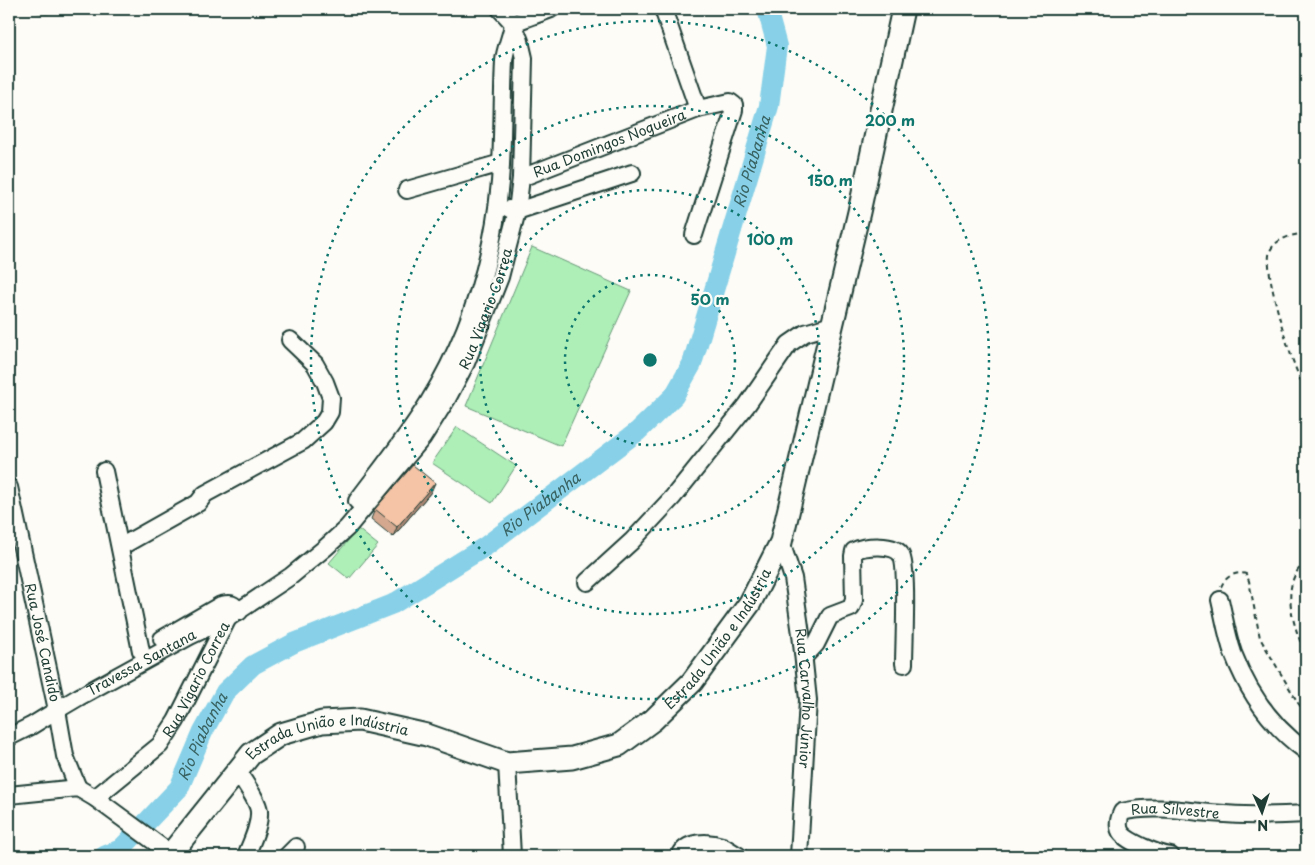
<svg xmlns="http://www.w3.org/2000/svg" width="1315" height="865" viewBox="0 0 1315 865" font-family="'Playpen Sans',sans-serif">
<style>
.forest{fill:url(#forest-firs);stroke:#669676}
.pitch{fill:#adefb7;stroke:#669676}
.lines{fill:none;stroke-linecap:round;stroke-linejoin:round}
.river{stroke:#87d0e7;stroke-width:20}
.minor-casing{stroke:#1f3d34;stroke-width:20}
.major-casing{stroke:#1f3d34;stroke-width:25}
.path{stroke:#1f3d34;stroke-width:2;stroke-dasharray:5 4;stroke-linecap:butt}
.minor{stroke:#fdfcf7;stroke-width:16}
.major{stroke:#fdfcf7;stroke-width:21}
.wall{fill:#d3a88f;stroke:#1f3d34}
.shaded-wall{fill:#ac8874;stroke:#1f3d34}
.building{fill:#f5c3a6;stroke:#1f3d34}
.ring{fill:none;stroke:#0f766e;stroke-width:2.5;stroke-dasharray:2.5 5}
.labels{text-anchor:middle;stroke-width:4.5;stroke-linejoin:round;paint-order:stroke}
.street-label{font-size:14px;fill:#1f3d34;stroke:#fdfcf7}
.water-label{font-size:15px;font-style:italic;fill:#396261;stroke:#fdfcf7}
.centre{fill:#0f766e;stroke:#fdfcf7;stroke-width:2.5}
.ring-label{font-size:15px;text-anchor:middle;font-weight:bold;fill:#0f766e;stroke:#fdfcf7;stroke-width:4.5;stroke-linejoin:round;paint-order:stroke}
</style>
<defs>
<pattern id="forest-firs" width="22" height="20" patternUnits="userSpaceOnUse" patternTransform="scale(1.25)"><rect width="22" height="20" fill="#adefb7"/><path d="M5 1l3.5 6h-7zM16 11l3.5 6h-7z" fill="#94ce9e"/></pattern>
</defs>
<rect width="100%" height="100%" fill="#fdfcf7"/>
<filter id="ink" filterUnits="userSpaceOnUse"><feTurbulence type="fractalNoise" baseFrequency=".02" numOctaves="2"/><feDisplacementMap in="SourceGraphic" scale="10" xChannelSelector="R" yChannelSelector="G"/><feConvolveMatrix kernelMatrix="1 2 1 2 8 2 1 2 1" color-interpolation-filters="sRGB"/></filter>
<g filter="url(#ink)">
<polygon class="forest" points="26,9 69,9 46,14"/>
<g class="pitch">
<polygon points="532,247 631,291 561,446 466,406"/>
<polygon points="457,427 516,466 492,503 432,463"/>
<polygon points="358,529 378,545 349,579 329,563"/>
</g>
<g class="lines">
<path class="river" id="s1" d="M 104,856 L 121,849 L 179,788 L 203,732 L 225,692 L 253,665 L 294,643 L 393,604 L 486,546 L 637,432 L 674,396 L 692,364 L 769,106 L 777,46 L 767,9"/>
<g class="minor-casing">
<g id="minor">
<polyline points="663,9 698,109"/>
<polyline points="513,23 551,9"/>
<path id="s2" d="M 521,178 L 698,109 L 730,102 L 734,105 L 734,110 L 694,235"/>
<polyline points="407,190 501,163"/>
<polyline points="509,209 517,211 632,173"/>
<polyline points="104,471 141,651"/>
<path id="s3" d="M 9,487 L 57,710 L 79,697 L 190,636 L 228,618 L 291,576 L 325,548 L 347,528 L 423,437 L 447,399 L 466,363 L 500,277 L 517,211 L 521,178 L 524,58 L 520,41 L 513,23 L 500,9"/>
<path d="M 357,501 C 381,469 407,437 428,403 C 469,336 493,260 500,182 C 503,142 502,101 504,61 C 505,47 513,34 513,21"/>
<path id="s4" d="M 781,542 L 793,578 L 801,634 L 808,700 L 799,856"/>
<polyline points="120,547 198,503 205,494 303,441 324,422 330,412 331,398 325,382 315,364 290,340"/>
<polyline points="587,582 632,541 673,497 747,405 789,344 805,333 832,325"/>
<path d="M 1220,600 C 1224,617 1227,636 1233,653 C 1248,692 1272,727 1306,751"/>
<path d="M 162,639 L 221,605 C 231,603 234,603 239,612"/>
<path d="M 804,657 L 816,644 L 830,616 L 851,608 L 854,600 L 853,556 L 854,551 C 864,546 895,543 901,555 C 908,566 904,646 904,664"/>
<polyline points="9,737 31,726 57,710 65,756 78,788"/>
<polyline points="507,763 512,856"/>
<path d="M 237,770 C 243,781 258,800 259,811 C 260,826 251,843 246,856"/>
<polyline points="9,795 78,788 95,798 171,854"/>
<path id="s5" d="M 95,798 L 160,745 L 176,721 L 228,618"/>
<polyline points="287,856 296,847"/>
<path d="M 680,856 C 686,841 708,841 722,846 C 728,849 733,853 739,856"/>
<path id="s6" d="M 1171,856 C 1161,855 1152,851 1143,847 C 1126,839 1112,833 1122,812 C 1151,805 1181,810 1210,813 C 1242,816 1274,816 1306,814"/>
</g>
</g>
<g class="major-casing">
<g id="major">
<path id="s7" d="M 169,856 L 251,754 L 281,734 L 322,722 L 360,720 L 427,735 L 507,763 L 572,758 L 619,745 L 653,720 L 692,682 L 750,603 L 781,542 L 859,212 L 903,9"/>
</g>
</g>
<g class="path">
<path d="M 1306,234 C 1295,233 1275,239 1270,251 C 1262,270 1294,373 1306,391"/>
<path d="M 1306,562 C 1277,584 1295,629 1306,656"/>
<path d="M 1221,587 C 1225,577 1235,571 1246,574 L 1249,581 L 1260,638 L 1298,703 L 1306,713"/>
</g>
<use href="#minor" class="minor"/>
<use href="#major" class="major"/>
</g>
<polygon class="wall" points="431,492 393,537 371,519 375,509"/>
<polygon class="shaded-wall" points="435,483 431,492 393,537 397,527"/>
<polygon class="building" points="413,465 435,483 397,527 375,509"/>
</g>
<g class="ring">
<circle cx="650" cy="360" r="85"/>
<circle cx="650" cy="360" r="170"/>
<circle cx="650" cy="360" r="254"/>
<circle cx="650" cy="360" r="339"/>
</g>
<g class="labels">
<g class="street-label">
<text dy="5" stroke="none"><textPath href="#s2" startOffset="95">Rua Domingos Nogueira</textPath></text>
<text dy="5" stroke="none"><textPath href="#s3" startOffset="834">Rua Vigario Correa</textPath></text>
<text dy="5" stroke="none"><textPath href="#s7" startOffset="662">Estrada União e Indústria</textPath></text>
<text dy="5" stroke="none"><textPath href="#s3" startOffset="159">Rua José Candido</textPath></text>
<text dy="5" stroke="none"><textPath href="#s3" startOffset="325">Travessa Santana</textPath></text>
<text dy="5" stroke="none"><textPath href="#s5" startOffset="159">Rua Vigario Correa</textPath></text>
<text dy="5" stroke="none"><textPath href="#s4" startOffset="159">Rua Carvalho Júnior</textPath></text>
<text dy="5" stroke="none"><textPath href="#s7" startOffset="212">Estrada União e Indústria</textPath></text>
<text dy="5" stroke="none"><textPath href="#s6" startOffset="131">Rua Silvestre</textPath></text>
</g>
<g class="water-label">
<text dy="5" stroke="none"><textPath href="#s1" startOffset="999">Rio Piabanha</textPath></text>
<text dy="5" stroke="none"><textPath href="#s1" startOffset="579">Rio Piabanha</textPath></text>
<text dy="5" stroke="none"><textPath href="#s1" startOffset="159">Rio Piabanha</textPath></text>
</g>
</g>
<circle cx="650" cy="360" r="8" class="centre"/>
<g class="ring-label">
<text x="890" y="126">200 m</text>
<text x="830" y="186">150 m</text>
<text x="770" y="245">100 m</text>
<text x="710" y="305">50 m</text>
</g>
<rect width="1315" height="865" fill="none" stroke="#fdfcf7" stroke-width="30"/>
<rect x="15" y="15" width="1285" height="835" fill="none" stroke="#1f3d34" stroke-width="2" filter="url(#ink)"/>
<g transform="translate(1262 812) rotate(177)" stroke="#fdfcf7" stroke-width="4" paint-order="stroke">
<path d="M0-4L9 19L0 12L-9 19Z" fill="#1f3d34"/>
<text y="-8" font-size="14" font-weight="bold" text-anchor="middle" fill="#1f3d34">N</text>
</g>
</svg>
